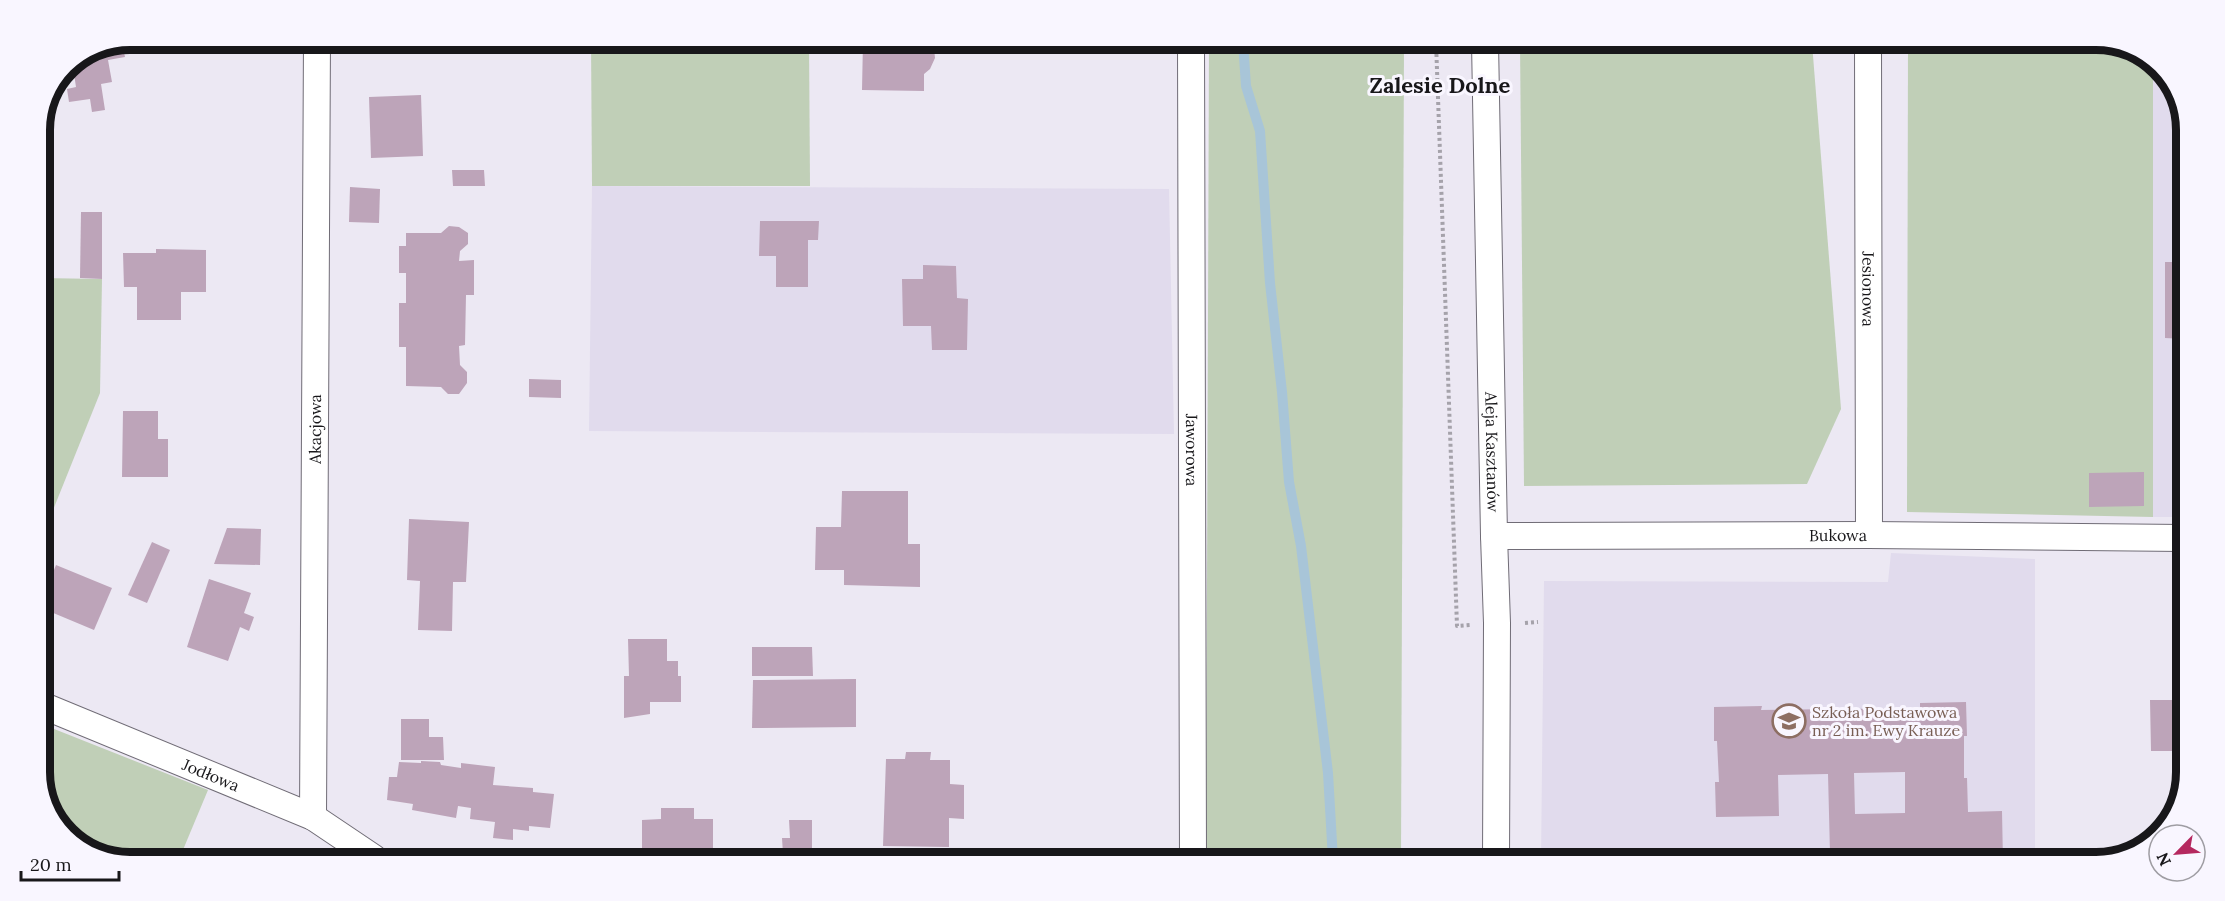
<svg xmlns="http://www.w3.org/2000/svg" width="2225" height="901" viewBox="0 0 2225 901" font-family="Lora,serif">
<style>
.built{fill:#e1dbed}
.green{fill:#c0cfb7}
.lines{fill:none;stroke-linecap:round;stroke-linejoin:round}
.stream{stroke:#a8c5d8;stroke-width:10}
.building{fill:#bda4b9;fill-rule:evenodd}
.street-casing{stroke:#706c76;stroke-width:28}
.path{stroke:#a5a2aa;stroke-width:4;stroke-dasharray:3 3;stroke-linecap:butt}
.street{stroke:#fff;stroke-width:26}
.labels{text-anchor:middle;stroke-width:6;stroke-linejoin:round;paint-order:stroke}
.street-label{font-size:16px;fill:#18171a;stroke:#f9f6ff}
.education-label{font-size:16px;fill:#785e54;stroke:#f9f6ff;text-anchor:start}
.district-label{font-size:22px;font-weight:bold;fill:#18171a;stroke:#f9f6ff}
.rim{fill:none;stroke:#18171a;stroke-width:8}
</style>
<rect width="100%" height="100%" fill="#ece8f3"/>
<g class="built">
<polygon points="2153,64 2167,74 2186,123 2183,517 2153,517"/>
<polygon points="592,186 1169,189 1174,434 589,431"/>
<polygon points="1891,553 2035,559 2035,862 1541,861 1544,581 1888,582"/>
</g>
<g class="green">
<polygon points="591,40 809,41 810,186 592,186"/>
<polygon points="1209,42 1404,42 1401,860 1206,860"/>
<polygon points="1520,42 1812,43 1841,409 1807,484 1524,486"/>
<polygon points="1908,43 2125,44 2153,64 2153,517 1907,512"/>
<polygon points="39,278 102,279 100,393 39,545"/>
<polygon points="39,723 208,790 180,857 100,857 58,826 39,778"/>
</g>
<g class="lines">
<polyline class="stream" points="1243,42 1246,86 1260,131 1270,283 1282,392 1289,482 1301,546 1328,773 1333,860"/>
</g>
<g class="building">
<polygon points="500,40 560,40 560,49 500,48"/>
<polygon points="863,41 929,41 934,48 935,58 930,69 924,74 924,91 862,90"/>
<polygon points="122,43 125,57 108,60 112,82 101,84 105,110 92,112 90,99 69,102 67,89 76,87 73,67 65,68 66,65"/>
<polygon points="421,95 423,156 371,158 369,97"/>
<polygon points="452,170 484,170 485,186 453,186"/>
<polygon points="350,187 380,189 379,223 349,222"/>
<polygon points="81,212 102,212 102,279 80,278"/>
<polygon points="760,221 819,221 818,240 808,240 808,287 776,287 776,256 759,256"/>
<polygon points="449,226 459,227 468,233 468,244 460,251 459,261 474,260 474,295 466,295 465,345 459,346 460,365 467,372 467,383 459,394 448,394 441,387 406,386 406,347 399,347 399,303 406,303 406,273 399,273 399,246 406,246 406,233 441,233"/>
<polygon points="39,229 44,229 43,252 39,251"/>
<polygon points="156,249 206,250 206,292 181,292 181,320 137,320 137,287 124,287 123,253 156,253"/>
<polygon points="2165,262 2185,262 2184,339 2165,338"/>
<polygon points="923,265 956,266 957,298 968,299 967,350 932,350 931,326 903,326 902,279 923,279"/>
<polygon points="529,379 561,380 561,398 529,397"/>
<polygon points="123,411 158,411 158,439 168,439 168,477 122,477"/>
<polygon points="2144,472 2144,506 2089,507 2089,473"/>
<polygon points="842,491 908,491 908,544 920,544 920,587 844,585 844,570 815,570 816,527 841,527"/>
<polygon points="409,519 469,522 466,582 453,582 452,631 418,630 420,581 407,580"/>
<polygon points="227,528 261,529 260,565 214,564"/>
<polygon points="152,542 170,550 147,603 128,595"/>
<polygon points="56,565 112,588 94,630 39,607"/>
<polygon points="209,579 251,593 244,613 254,617 249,631 240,627 228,661 187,647"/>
<polygon points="628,639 667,639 667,661 678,661 678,676 681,676 681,702 650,702 650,714 624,718 624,676 629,676"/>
<polygon points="752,647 812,647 813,676 752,676"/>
<polygon points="856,679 856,727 752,728 753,680"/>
<polygon points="2150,700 2182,700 2181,774 2173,774 2172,751 2151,751"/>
<path d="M 1966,702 L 1967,736 L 1964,736 L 1964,778 L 1967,778 L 1968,812 L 2002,811 L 2003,862 L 1675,861 L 1674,856 L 1746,855 L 1746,853 L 1748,855 L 1830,853 L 1828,774 L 1778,775 L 1779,816 L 1716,817 L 1715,782 L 1719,782 L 1717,741 L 1714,741 L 1714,707 L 1762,706 L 1761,710 L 1920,708 L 1920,703 ZM 1905,772 L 1905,813 L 1855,814 L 1854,773 Z"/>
<polygon points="401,719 429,719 429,737 443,737 444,760 401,760"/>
<polygon points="906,752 931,752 930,760 950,760 950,784 964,785 964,819 949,818 949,847 883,846 886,759 905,759"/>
<polygon points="421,761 440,762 441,765 461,768 461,763 495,767 493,785 533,788 533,792 554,794 550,828 529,826 529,831 513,829 513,840 493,838 495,822 470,819 471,808 458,806 456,818 412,810 413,804 387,800 389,777 397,777 399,762 421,763"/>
<polygon points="661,808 694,808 694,819 713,819 713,859 642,858 642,820 661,819"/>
<polygon points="789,820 812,820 812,855 820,855 820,859 774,859 783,854 782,838 790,838"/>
</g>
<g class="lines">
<g class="street-casing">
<g id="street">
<path id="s1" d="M 1191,42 L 1193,860"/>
<path id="s2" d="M 1485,42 L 1494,536 L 1497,623 L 1496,861"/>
<path id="s3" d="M 1868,43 L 1869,535"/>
<path id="s4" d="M 1494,536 L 1869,535 L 2183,538"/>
<path id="s5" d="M 39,704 L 313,817 L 374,858"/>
<path id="s6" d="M 313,817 L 317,39"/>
</g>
</g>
<g class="path">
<polyline points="1436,42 1457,626 1470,625"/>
<polyline points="1525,623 1538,622"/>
</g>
<use href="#street" class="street"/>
</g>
<defs>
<g id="school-ring" transform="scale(1.725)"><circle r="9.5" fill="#f9f6ff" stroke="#8d6e63" stroke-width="1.5"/><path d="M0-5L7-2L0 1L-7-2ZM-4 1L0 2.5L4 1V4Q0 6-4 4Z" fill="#8d6e63"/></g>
</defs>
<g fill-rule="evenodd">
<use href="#school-ring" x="1789" y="721"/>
</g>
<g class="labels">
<g class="street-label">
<text dy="6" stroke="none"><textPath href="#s3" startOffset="246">Jesionowa</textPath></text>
<text dy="6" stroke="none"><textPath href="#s6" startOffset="388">Akacjowa</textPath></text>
<text dy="6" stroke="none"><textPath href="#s1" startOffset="408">Jaworowa</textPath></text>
<text dy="6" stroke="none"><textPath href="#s2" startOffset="410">Aleja Kasztanów</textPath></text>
<text dy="6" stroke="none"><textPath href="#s4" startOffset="344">Bukowa</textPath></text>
<text dy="6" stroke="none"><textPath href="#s5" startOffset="186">Jodłowa</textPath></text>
</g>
<g class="education-label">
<text x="1812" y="718">Szkoła Podstawowa<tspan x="1812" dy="18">nr 2 im. Ewy Krauze</tspan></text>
</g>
<g class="district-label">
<text x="1440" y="93">Zalesie Dolne</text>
</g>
</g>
<path d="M0 0H2225V901H0ZM130 50H2096A80 80 0 0 1 2176 130V772A80 80 0 0 1 2096 852H130A80 80 0 0 1 50 772V130A80 80 0 0 1 130 50Z" fill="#f9f6ff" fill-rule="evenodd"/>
<path class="rim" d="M130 50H2096A80 80 0 0 1 2176 130V772A80 80 0 0 1 2096 852H130A80 80 0 0 1 50 772V130A80 80 0 0 1 130 50Z"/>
<g transform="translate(2177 853) rotate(245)"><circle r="28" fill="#f9f6ff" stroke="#9f9da3" stroke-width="1.5"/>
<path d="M0-4.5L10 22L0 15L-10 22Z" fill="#b5285f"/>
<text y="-9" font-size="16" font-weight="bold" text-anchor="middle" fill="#18171a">N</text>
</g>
<path d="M21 871v9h98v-9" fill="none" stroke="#18171a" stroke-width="3"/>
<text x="30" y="871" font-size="18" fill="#18171a" stroke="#f9f6ff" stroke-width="4.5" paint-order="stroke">20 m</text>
</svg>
